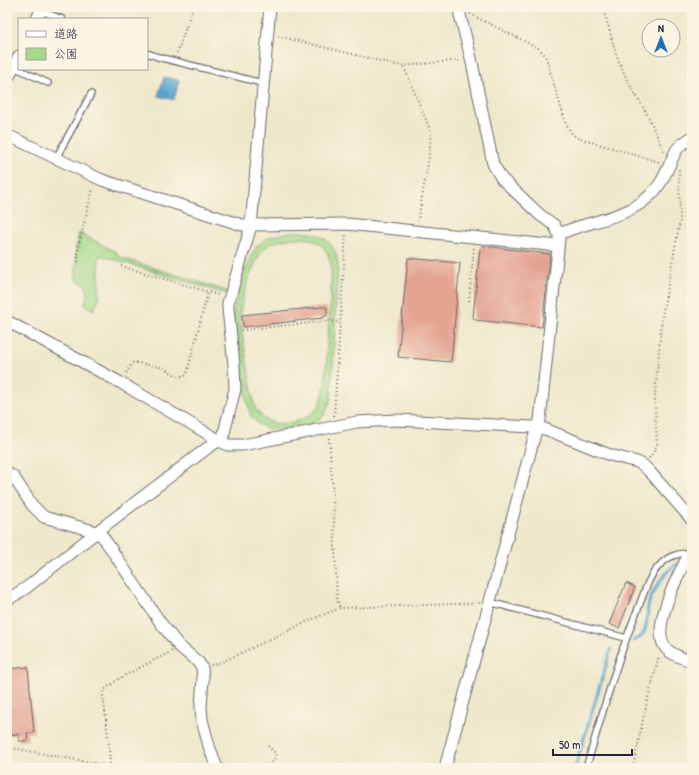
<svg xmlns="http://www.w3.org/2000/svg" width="699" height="775" viewBox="0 0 699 775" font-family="'Patrick Hand','Klee One',sans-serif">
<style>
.green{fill:#a4da8a;stroke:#637e62;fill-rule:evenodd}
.water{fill:#59a5d1;stroke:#3e6486}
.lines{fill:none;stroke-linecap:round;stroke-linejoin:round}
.stream{stroke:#59a5d1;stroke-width:3}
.building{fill:#e3a390}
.service-casing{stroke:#6a676d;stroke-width:8}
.minor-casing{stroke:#6a676d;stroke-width:13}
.path{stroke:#6a676d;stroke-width:2;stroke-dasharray:1 3;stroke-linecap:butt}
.service{stroke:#fff;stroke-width:5.5}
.minor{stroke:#fff;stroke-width:11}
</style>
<rect width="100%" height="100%" fill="#fcf5e5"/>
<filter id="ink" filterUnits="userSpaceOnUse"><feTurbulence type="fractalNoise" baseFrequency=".025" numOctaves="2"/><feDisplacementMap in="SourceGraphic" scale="8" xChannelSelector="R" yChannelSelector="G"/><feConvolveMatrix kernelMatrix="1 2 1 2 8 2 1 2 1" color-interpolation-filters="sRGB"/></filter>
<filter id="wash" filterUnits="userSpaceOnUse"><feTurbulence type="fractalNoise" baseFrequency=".012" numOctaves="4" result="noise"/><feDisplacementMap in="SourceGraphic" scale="16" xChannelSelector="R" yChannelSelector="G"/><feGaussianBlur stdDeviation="0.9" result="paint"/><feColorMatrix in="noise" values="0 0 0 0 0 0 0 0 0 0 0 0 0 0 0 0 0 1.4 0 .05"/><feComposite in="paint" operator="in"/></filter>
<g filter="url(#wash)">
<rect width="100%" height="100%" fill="#efe8cb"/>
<g class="green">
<path d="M 291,232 C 315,231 335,236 338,265 L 331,399 L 324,415 L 319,420 L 303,427 L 278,430 L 266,428 L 257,423 L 251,416 L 247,401 L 233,315 L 237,297 L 248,261 L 257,246 L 269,237 ZM 294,238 C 307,238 319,239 326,251 C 329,256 331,262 331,269 C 332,294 329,320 327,345 C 326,364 328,388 319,405 C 311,420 286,427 270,422 C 263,419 259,414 255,408 L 241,328 C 240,324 240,319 240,315 C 241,299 254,256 267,246 C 275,241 285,239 294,238 Z"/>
<polygon points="79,233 116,252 119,257 227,291 227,294 99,255 99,298 94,310 84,305 88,294 86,285 76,281 76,248"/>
</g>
<polygon class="water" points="164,77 179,80 174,100 158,96"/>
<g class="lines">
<g class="stream">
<path d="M 633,641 C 636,639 641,638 643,634 C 648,627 647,614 648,606 C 651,593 666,569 679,563"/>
<polyline points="575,768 611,649"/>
</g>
</g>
<g id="blocks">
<g class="building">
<polygon points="483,246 550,254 542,327 475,320 473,317 480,249"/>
<polygon points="408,258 460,263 451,362 398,357"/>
<polygon points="322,307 327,307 327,316 323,316 323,318 243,327 242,315"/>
<polygon points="626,583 635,587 619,628 609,624"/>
<polygon points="28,667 34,733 27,733 28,741 19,741 19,734 7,735 7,669"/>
</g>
</g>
</g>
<g filter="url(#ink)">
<use href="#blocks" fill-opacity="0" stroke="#6a676d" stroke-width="1"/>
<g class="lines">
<g class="service-casing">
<g id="service">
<polyline points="41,11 62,19"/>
<polyline points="147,53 158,57 262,83"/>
<polyline points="14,67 48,83"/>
<polyline points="56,158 91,94"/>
<polyline points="7,468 13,476"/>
<polyline points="490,603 497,604 626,638"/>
<path d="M 586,768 C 602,716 616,662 637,611 C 643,597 647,579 658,567 C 667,557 676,553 690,553"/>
</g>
</g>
<g class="minor-casing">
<g id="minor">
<polyline points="37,19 42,7"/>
<polyline points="7,80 19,56"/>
<polyline points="7,135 102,180 242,225 347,224 558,246"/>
<path d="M 559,234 C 594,218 638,219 661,182 C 667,172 671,160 677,149 L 681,145 L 692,137"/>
<polyline points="7,321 121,383 227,445 243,445 357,422 397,420 533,427 545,429 610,455 637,462 643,465 650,472 692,520"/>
<polyline points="13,476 32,505 44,517 97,532 103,537 160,622 179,646 199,663 202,668 203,678 201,707 202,720 209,746 217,768"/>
<path d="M 692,550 C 681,568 650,627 665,647 C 670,654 684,659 692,661"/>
<polyline points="7,600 26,588 103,527 210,446 219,441 223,437 235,389 234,365 228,309 228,303 251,226 270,7"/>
<polyline points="445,768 535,434 540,420 559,239 559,234 554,225 540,215 502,179 493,164 471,58 458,7"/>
</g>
</g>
<g class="path">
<polyline points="603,7 616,54 627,80 646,112 664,151"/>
<polyline points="470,14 538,48 545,55 566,124 572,134 578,138 659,162"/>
<polyline points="278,36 401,66 462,60"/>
<polyline points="177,53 193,7"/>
<polyline points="404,67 431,132 429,157 418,221"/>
<polyline points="78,262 78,248 93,188"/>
<polyline points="121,266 219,295"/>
<polyline points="469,301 474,248"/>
<polyline points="241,330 329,321 340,322"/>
<polyline points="126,373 133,362 164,368 177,376 185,376 187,373 208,292"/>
<polyline points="334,416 346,233"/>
<polyline points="329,438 333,492 337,600 340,608"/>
<polyline points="649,458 654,452 657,444 655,409 655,395 662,317 680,221 679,169"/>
<polyline points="211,665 222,662 313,619 340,608 480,603"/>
<polyline points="7,747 110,766"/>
<polyline points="110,768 109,744 103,695 104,690 120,678 172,651"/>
<polyline points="266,768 274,760 276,754 267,745"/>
<polyline points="633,768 645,710 659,656"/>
</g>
<use href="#service" class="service"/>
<use href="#minor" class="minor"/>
</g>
</g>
<rect width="699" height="775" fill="none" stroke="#fcf5e5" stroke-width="24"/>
<rect x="18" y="18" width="130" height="52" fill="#fcf5e5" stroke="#a5a1a1"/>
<rect x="26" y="31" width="20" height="6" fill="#ffffff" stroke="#a5a1a1"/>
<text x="54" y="38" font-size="12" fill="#22223b">道路</text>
<rect x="26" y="48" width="20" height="12" fill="#a4da8a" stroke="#a5a1a1"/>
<text x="54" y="58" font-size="12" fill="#22223b">公園</text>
<g transform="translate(661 38)"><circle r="19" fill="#fcf5e5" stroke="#a5a1a1"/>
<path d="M0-3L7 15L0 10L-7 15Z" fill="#1f6fb2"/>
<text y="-6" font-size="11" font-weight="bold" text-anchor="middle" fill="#22223b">N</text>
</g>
<path d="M553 749v6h79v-6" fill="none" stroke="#22223b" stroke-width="2"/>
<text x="559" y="749" font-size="12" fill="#22223b" stroke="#fcf5e5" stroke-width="3" paint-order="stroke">50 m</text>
</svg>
